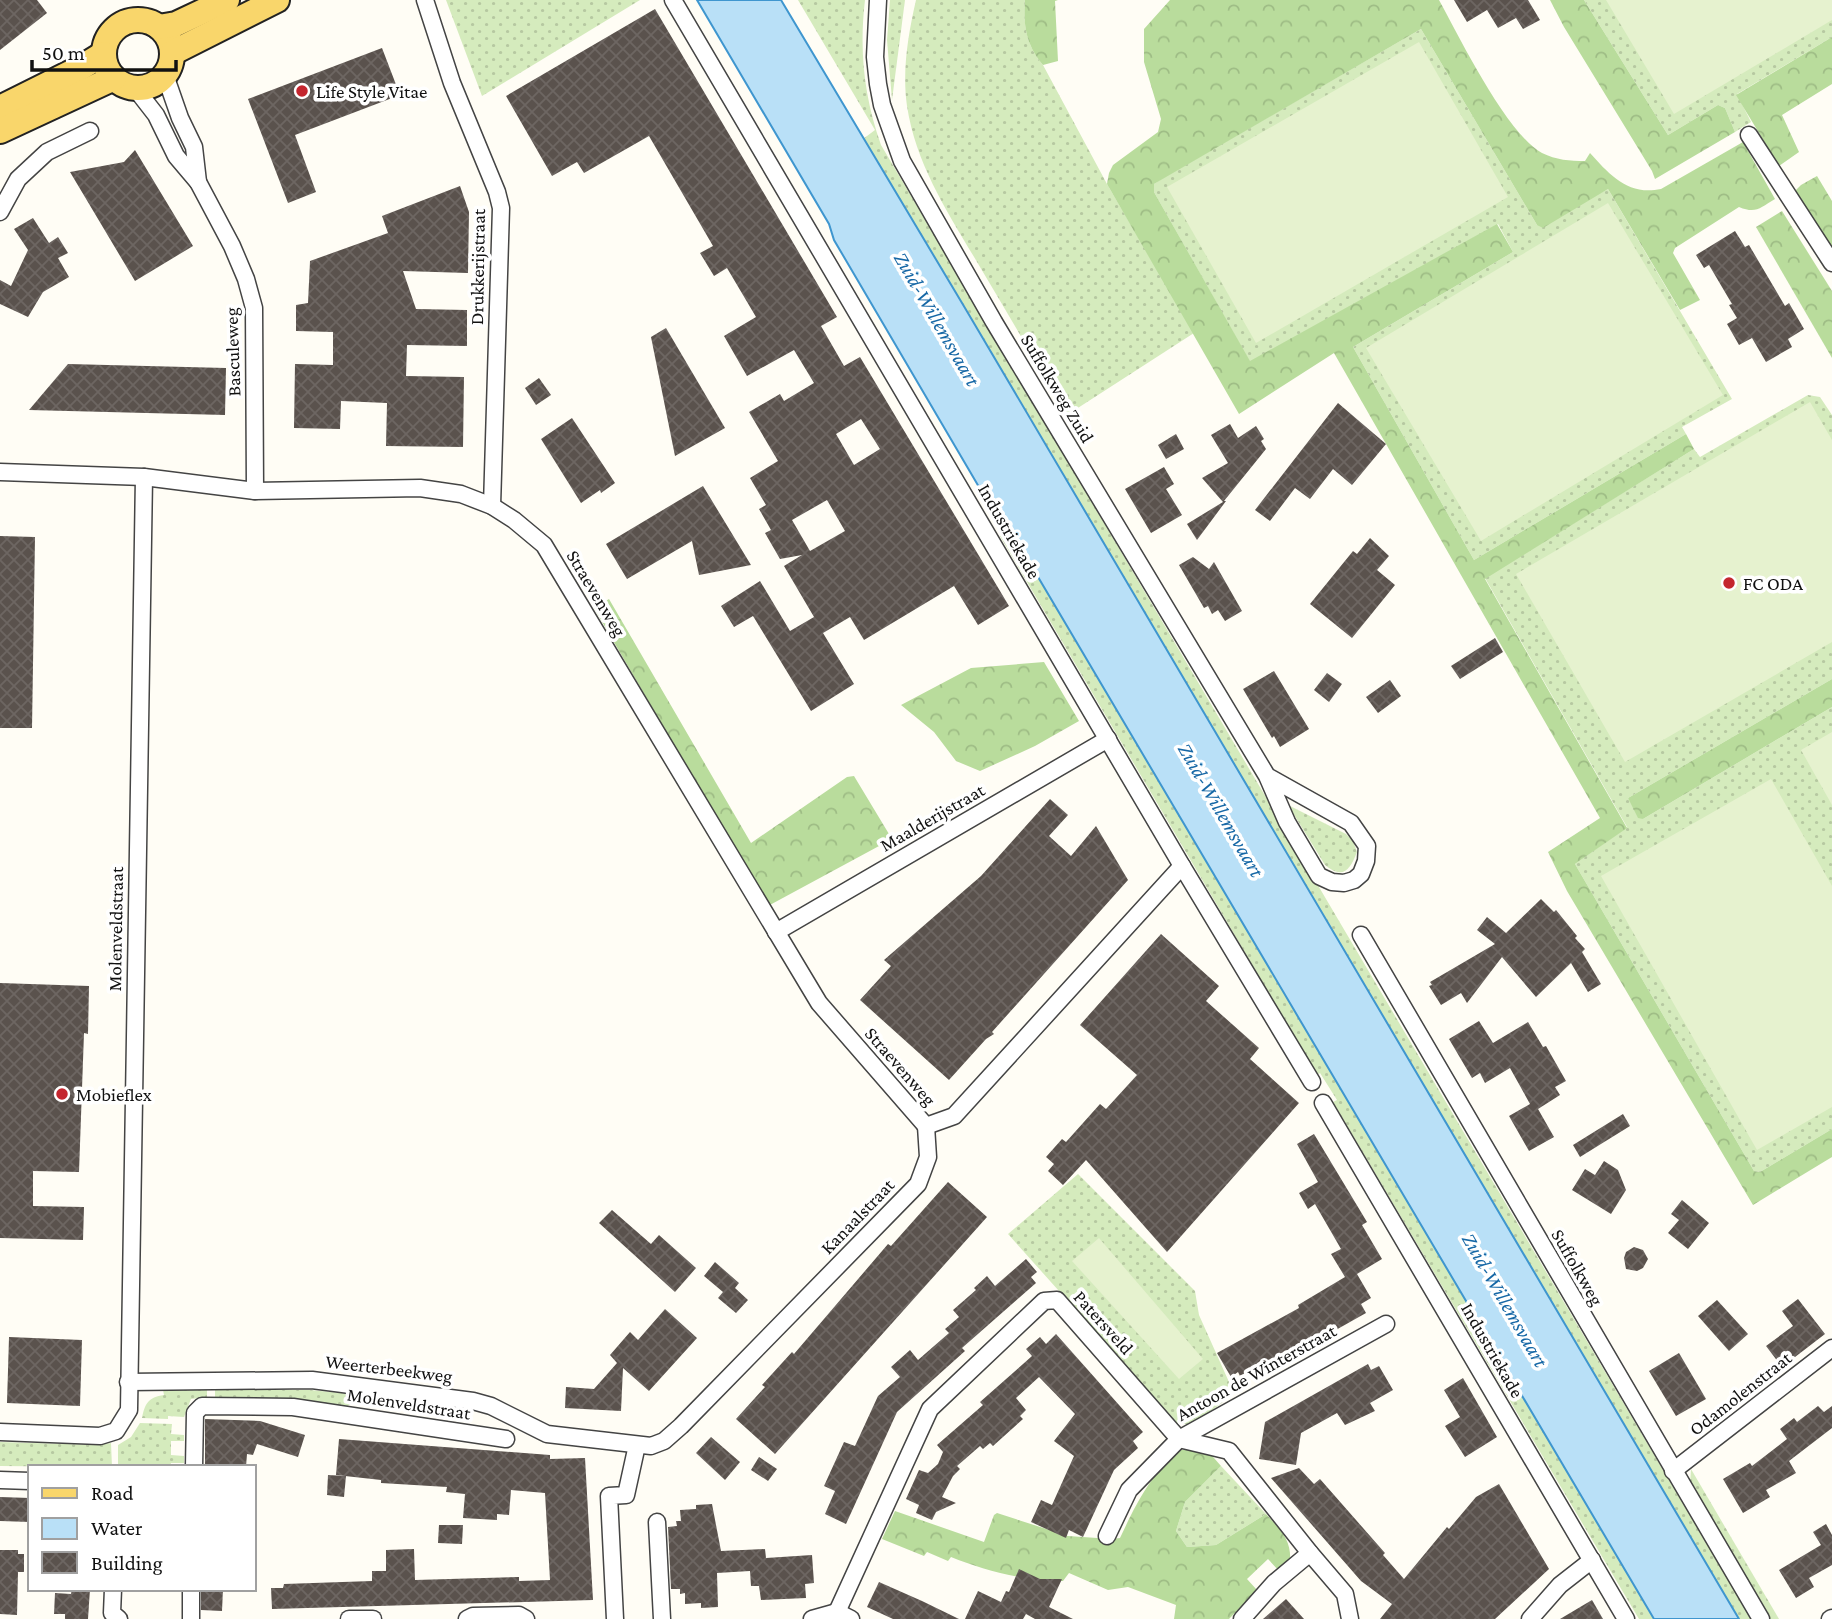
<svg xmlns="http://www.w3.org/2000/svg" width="1832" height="1619" viewBox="0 0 1832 1619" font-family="'Crimson Pro',serif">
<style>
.grass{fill:url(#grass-dots)}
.forest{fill:url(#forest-crowns)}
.pitch{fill:#e6f2cf}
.water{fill:#b9e0f7;stroke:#3f96cf;stroke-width:2}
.building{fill:url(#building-cross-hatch);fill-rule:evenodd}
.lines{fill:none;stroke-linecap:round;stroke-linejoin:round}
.minor-casing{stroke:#444;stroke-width:19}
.primary-casing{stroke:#222;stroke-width:28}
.minor{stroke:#fff;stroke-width:16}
.primary{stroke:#f9d66b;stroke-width:24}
.poi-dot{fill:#c4262e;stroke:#fff;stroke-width:2.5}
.labels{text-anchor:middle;stroke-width:7;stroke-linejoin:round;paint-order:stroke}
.poi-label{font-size:19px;fill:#111;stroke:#fff;text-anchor:start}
.street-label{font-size:19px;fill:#111;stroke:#fff}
.water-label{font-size:21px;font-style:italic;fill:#1768a6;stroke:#fff}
</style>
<defs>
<pattern id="grass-dots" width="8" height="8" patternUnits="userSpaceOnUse" patternTransform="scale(1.75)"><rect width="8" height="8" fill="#d5ebbd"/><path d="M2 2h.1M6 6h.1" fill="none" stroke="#b6c8a1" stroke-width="1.8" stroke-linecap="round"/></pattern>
<pattern id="forest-crowns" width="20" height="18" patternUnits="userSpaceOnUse" patternTransform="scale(1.75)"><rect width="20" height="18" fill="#b9dc9c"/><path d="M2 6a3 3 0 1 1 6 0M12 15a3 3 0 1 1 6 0" fill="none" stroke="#9ebc85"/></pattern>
<pattern id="building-cross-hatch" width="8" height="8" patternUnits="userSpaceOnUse" patternTransform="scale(1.75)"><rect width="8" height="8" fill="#5a524d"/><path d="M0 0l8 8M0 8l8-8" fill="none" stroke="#6d6662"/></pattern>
</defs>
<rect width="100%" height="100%" fill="#fffdf5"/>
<g class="grass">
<polygon points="446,0 640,0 482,96"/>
<path d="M 798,0 L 865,0 C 859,51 864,97 881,145 L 1751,1619 L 1739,1619 L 863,139 L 875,130 Z"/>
<polygon points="890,0 905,0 892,100 887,40"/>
<path d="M 916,0 L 1025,0 C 1023,25 1026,45 1043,65 L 1107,184 L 1194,333 L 1067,415 C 1038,365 1009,316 980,267 C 950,216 916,166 907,106 C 902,71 908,35 916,0 Z"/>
<polygon points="1584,0 1832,0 1832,37 1737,94 1751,122 1735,132 1725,108 1718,105 1668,135"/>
<polygon points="1421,29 1537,225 1608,189 1732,399 1682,427 1686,434 1474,560 1353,347 1513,252 1498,224 1250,362 1154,192 1154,184 1163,178"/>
<polygon points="1808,395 1820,397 1832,415 1832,679 1628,798 1643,819 1832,707 1832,1129 1760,1172 1754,1171 1575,864 1627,827 1485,578 1694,449 1700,457"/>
<polygon points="1006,533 1015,538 1654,1619 1639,1619 1333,1102 1337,1100 1320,1073 1317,1075 1000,536"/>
<path d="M 1288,805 L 1346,834 L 1353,841 L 1357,852 C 1350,870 1343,880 1325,865 Z"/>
<polygon points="1078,1174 1195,1291 1199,1315 1229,1382 1223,1402 1192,1425 1177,1423 1008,1234"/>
<path d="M 163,1390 L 207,1390 L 207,1397 L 191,1399 L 184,1417 L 168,1416 L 168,1419 L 142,1418 C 145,1404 148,1397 164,1395 Z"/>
<polygon points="215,1390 310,1390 362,1395 361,1403 352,1402 345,1409 290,1401 215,1398"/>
<polygon points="140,1423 172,1424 171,1434 184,1435 184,1441 171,1441 171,1455 184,1456 184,1463 171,1463 170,1467 118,1467 118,1445 131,1437"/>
<polygon points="0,1442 98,1445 111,1443 112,1467 0,1466"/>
<polygon points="1221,1466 1266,1514 1216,1545 1187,1547 1176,1531 1185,1502"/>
<polygon points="1691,1469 1779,1619 1769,1619 1690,1485"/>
</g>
<g class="forest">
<path d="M 1025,0 L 1058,0 L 1055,1 L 1058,61 L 1043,65 C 1026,45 1023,25 1025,0 Z"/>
<path d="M 1170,0 L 1439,0 C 1460,38 1506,133 1542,153 C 1556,160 1570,161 1585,161 L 1590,153 C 1610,175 1628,196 1661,189 L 1743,142 L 1775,199 C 1760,208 1756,214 1739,207 L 1675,248 L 1673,253 L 1700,300 L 1680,310 L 1608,189 L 1543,228 L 1537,225 L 1421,29 L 1154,184 L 1154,192 L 1250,361 L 1497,224 L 1513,252 L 1353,347 L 1474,560 L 1686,434 L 1694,449 L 1485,579 L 1627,828 L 1575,864 L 1754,1171 L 1760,1172 L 1832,1129 L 1832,1157 L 1753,1205 L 1567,891 L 1548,852 L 1600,818 L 1334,353 L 1239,414 L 1107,184 L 1109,173 L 1113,165 L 1158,132 L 1161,119 L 1144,62 L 1144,29 Z"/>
<polygon points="1550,0 1584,0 1668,135 1718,105 1725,108 1735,132 1655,179 1652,171 1564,27"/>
<polygon points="1832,37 1832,84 1782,115 1799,152 1779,166 1736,95"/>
<polygon points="1817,176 1832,201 1832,253 1794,192 1801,185"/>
<polygon points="1782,211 1832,291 1832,358 1756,227"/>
<polygon points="609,599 751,843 847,777 854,776 892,839 768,906 594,608"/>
<polygon points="1044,662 1079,721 1035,746 980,771 956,761 934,732 901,705 971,668"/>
<polygon points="1832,679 1832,707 1643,819 1638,818 1628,798"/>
<path d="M 1181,1450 L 1207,1450 L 1221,1466 L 1185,1502 L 1176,1531 L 1187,1547 L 1216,1545 L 1266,1514 C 1280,1529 1292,1540 1290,1562 L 1279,1571 L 1268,1559 L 1247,1579 L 1257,1590 L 1229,1619 L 1174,1619 L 1176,1605 L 1128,1587 L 1108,1590 L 1069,1573 L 1063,1581 C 1027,1582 983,1570 951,1557 L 948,1561 L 927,1552 L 924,1556 L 882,1539 L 895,1511 L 984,1542 L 994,1515 L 997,1513 L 1068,1536 L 1112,1539 L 1120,1538 C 1136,1504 1151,1473 1181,1450 Z"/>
</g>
<g class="pitch">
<polygon points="1606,0 1832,0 1832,20 1674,114"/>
<polygon points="1419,42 1508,197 1256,343 1167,187"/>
<polygon points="1608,203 1723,395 1481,541 1366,348"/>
<polygon points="1810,402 1832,440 1832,642 1625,762 1516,574"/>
<polygon points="1832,732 1832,805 1801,750"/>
<polygon points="1771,779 1832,886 1832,1107 1757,1150 1601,876"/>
<polygon points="1099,1238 1203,1359 1179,1379 1072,1261"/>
</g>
<polygon class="water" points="697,0 781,0 965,308 1739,1619 1654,1619 1015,538 1006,533 834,240 829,224"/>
<g class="building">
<polygon points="0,0 37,0 47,13 0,50"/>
<polygon points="1454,0 1528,0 1540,20 1523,29 1516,18 1498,28 1487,10 1467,22"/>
<path d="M 655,9 L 837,317 L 821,326 L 844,366 L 860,357 L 1009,606 L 978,625 L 954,586 L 864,640 L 850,617 L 823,633 L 854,684 L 811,711 L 753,616 L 734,627 L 721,606 L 760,581 L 790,631 L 814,617 L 784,566 L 802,555 L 780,559 L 765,533 L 771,530 L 759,509 L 766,505 L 750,478 L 778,461 L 749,412 L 780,394 L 784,401 L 814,383 L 794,350 L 747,376 L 724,336 L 756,317 L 727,268 L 714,276 L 700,253 L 713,246 L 649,136 L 584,173 L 577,162 L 552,176 L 506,96 ZM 861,419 L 880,449 L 854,465 L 836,434 ZM 827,500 L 845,531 L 810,551 L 792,520 Z"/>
<polygon points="382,48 400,95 295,135 316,192 288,203 248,99"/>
<polygon points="135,150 193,246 135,281 70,172 124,162"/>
<polygon points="460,186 469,212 468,273 403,271 416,309 467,310 467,346 407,345 406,376 464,377 463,447 386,446 387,403 341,401 340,429 294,428 295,364 333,365 333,332 296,331 296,305 308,303 310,261 388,233 382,216"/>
<polygon points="33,218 49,243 58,237 68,253 58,258 69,277 43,292 28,317 0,304 0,280 11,286 28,250 14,229"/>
<polygon points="1735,231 1745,247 1749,245 1785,306 1789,303 1804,329 1788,339 1792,347 1766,362 1752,338 1739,345 1727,324 1737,318 1729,305 1732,304 1709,265 1704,268 1696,255"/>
<polygon points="666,328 725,428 675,456 651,337"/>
<polygon points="68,364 226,368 225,415 29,410"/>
<polygon points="539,378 551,395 536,405 525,388"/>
<polygon points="1338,403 1386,444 1352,485 1333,469 1310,499 1295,488 1270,521 1255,510"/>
<polygon points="572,418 615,483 601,493 600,490 581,503 541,439"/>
<polygon points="1230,424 1238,438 1256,426 1264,439 1261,441 1266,449 1224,501 1226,501 1197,540 1187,524 1223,502 1202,478 1228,463 1211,435"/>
<polygon points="1176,434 1184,449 1166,459 1158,445"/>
<polygon points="1164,467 1174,484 1166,489 1182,515 1151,533 1125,489"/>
<polygon points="703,486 751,565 699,575 692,541 627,579 606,544"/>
<polygon points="0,536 35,537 32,728 0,728"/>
<polygon points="1370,538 1389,556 1377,570 1395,585 1352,638 1310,604 1353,551 1357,554"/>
<polygon points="1193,557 1209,569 1214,562 1242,611 1225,621 1218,610 1212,614 1208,606 1204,608 1179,565"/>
<polygon points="1495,638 1503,652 1460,679 1451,666"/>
<polygon points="1274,671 1309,729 1280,747 1274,736 1272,738 1243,689"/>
<polygon points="1327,673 1342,684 1329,702 1314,690"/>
<polygon points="1390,680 1401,696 1378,713 1366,697"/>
<polygon points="1050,799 1068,815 1049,836 1071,856 1096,826 1128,880 992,1032 994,1034 986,1039 949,1080 860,1000 891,966 884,960 981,876"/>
<polygon points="1541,899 1554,912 1556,910 1577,936 1575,938 1585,949 1582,952 1601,984 1588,992 1571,963 1536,997 1502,957 1467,1003 1461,993 1441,1005 1429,986 1432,985 1430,982 1495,944 1477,930 1487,917 1506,933"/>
<polygon points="1161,934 1219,986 1206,1001 1259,1048 1250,1059 1299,1103 1167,1252 1086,1160 1063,1185 1048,1171 1054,1164 1046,1157 1062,1139 1066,1142 1100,1104 1106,1109 1137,1075 1080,1025"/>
<polygon points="0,983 89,986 88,1034 84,1033 79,1172 33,1171 33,1206 84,1207 83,1240 0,1238"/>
<polygon points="1479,1021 1493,1043 1528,1022 1543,1047 1546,1046 1566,1081 1555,1087 1560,1095 1538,1109 1554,1137 1529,1151 1509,1116 1530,1104 1510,1068 1485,1083 1480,1073 1472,1078 1449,1039"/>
<polygon points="1623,1114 1630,1126 1580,1157 1573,1145"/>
<polygon points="1314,1134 1367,1222 1362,1225 1382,1259 1357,1274 1371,1298 1361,1304 1366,1313 1252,1377 1249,1371 1240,1376 1238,1372 1231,1377 1217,1353 1299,1308 1298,1305 1345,1277 1331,1254 1341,1249 1315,1204 1308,1209 1299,1193 1318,1182 1297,1144"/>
<polygon points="1604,1161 1618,1170 1626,1190 1611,1214 1572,1190 1585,1169 1595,1175"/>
<polygon points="948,1182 987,1217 775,1454 736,1419 765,1387 762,1385 792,1352 794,1354 888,1244 891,1246"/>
<polygon points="1682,1200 1709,1223 1688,1249 1668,1233 1679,1220 1671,1214"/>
<polygon points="612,1210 651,1244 659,1235 696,1268 675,1292 599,1223"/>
<polygon points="1634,1247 1643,1250 1648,1259 1643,1268 1637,1271 1626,1269 1624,1258 1626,1252"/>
<polygon points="1026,1259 1037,1272 1031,1277 1036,1283 962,1348 965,1351 897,1412 846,1524 825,1514 835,1491 824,1486 844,1442 855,1446 878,1396 900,1377 891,1367 910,1350 918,1360 949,1333 945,1329 959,1317 953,1310 976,1290 974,1288 987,1276 995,1286"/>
<polygon points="715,1262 739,1283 735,1288 748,1300 736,1313 718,1298 723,1292 704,1276"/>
<polygon points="1798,1299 1825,1334 1782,1367 1766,1346 1793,1326 1782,1311"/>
<polygon points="1717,1300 1748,1334 1729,1351 1698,1316"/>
<polygon points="665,1309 697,1338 649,1391 623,1368 621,1411 565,1408 566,1387 594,1389 617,1363 610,1355 630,1332 638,1340"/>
<polygon points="1056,1334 1143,1432 1133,1441 1138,1448 1114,1470 1083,1537 1069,1530 1066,1538 1031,1522 1041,1500 1052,1505 1074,1456 1054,1441 1075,1414 1039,1377 1016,1398 1026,1410 1020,1416 1023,1419 993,1446 990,1443 983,1449 980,1446 957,1466 960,1469 953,1476 942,1497 956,1503 936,1512 932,1520 916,1513 919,1505 906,1499 919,1470 928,1473 938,1464 943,1452 937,1445 983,1405 980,1402 1032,1356 1026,1349 1040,1337 1046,1344"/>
<polygon points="9,1337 82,1340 80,1406 7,1403"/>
<polygon points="1679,1353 1706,1399 1676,1416 1649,1371"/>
<polygon points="1368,1364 1371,1370 1379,1366 1393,1390 1370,1403 1375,1411 1345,1425 1337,1413 1301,1433 1296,1465 1259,1459 1265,1422"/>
<polygon points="1463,1378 1497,1437 1465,1457 1445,1426 1460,1417 1444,1390"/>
<polygon points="1818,1406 1824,1412 1832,1406 1832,1428 1789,1461 1796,1473 1766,1490 1770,1497 1743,1513 1723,1479 1750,1463 1752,1466 1787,1439 1780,1429 1794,1418 1797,1422"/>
<polygon points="205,1419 260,1421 305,1435 298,1457 257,1444 253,1455 247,1454 246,1467 205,1467"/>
<polygon points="711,1437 740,1462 725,1480 696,1453"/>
<polygon points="339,1439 550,1455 550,1459 585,1458 593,1600 272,1609 271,1588 283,1588 284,1584 372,1581 372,1571 386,1571 386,1550 414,1549 415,1580 519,1577 519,1581 550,1580 545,1493 511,1490 509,1515 497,1514 497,1520 463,1518 465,1494 446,1492 447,1487 381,1483 381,1480 336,1475"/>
<polygon points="759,1457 777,1469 768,1481 751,1470"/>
<polygon points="1299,1468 1314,1484 1320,1479 1385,1553 1383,1555 1404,1579 1447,1527 1449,1529 1476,1497 1499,1484 1549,1569 1495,1619 1380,1619 1392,1604 1361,1581 1271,1478"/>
<polygon points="328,1475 346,1476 344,1497 327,1495"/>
<polygon points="0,1497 30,1498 30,1522 0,1521"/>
<polygon points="712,1504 721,1551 765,1549 766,1558 812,1555 814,1583 805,1584 806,1598 761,1600 759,1586 751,1586 750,1571 717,1573 718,1607 701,1608 701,1603 685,1604 685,1593 680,1594 680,1589 671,1589 668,1527 677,1526 676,1521 681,1521 680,1510 696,1509 696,1505"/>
<polygon points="1826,1524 1832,1535 1832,1565 1809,1578 1814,1587 1796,1598 1779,1570 1821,1545 1813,1532"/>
<polygon points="439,1525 463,1525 462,1544 438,1543"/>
<polygon points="0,1550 18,1550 18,1554 24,1554 24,1572 18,1572 17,1615 0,1614"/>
<polygon points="1019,1569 1040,1579 1062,1579 1049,1607 1073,1619 1035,1619 1026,1614 1023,1619 965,1619 978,1591 1001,1602 1006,1591 1009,1592"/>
<polygon points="879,1582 922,1601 959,1619 893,1619 867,1607"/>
<polygon points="72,1589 90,1589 88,1619 65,1619 65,1614 54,1614 55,1593 71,1594"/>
<polygon points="201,1589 223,1589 222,1611 201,1610"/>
<polygon points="1286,1599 1304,1619 1263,1619"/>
<polygon points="1592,1600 1603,1619 1560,1619"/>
</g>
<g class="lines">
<g class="minor-casing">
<g id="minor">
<polyline points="425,0 452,83 497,192 501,208 492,506"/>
<polyline points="673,0 1182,866 1312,1082"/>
<polyline points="878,0 875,57 878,84 882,105 902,161 994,322 1267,776 1287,822 1319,876 1332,882 1344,883 1354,880 1361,874 1366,861 1367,846 1351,823 1267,776"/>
<polyline points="165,75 180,118 194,147 198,182"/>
<polyline points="135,88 156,115 176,156 198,182 232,246 246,279 254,308 255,491"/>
<polyline points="1749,135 1832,263"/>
<polyline points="0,212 18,179 47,152 90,131"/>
<polyline points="0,472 144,477 255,491 420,488 461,494 492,506 514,520 544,545 819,1003 926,1126"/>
<polyline points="776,932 1108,739"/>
<polyline points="1361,935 1761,1619"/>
<polyline points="1323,1103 1626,1619"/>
<polyline points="926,1126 954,1116 1182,866"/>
<polyline points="128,1382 312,1380 473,1401 491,1406 547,1434 651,1446 664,1441 681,1426 918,1184 928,1157 926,1126"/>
<polyline points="0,1432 100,1436 116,1431 129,1410 144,477"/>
<polyline points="194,1467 195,1413 202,1406 293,1407 506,1439"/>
<polyline points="1673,1471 1832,1348"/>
<polyline points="0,1480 30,1481"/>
<polyline points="657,1522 662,1619"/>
<polyline points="1107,1536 1129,1490 1179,1439 1386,1324"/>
<polyline points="113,1589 112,1613 119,1619"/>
<polyline points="837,1612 930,1409 1044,1301 1057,1300 1179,1439 1229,1451 1310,1553 1345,1594 1350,1619"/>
<polyline points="191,1619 191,1589"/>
<polyline points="349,1619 373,1619"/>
<polyline points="467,1619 473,1616 519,1615 526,1619"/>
<polyline points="615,1619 609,1496 626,1495 637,1445"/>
<polyline points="812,1619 837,1612 851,1619"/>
<polyline points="1242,1619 1274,1583 1310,1553"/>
<polyline points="1530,1619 1560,1585 1592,1560"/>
<polyline points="1830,1619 1832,1618"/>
</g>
</g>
<g class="primary-casing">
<g id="primary">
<circle cx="138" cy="54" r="34"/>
<polyline points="159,27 176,24 227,0"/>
<polyline points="172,53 277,0"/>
<polyline points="0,108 82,67 103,54"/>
<polyline points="0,131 114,78"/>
</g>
</g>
<use href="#minor" class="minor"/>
<use href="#primary" class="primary"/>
</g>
<g class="poi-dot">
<circle cx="302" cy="91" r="7"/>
<circle cx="1729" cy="583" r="7"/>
<circle cx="62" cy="1094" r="7"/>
</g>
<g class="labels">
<g class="poi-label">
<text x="316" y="98">Life Style Vitae</text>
<text x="1743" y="590">FC ODA</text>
<text x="76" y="1101">Mobieflex</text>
</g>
<g class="street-label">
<text transform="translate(477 267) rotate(-89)" y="7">Drukkerijstraat</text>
<text transform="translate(232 352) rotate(-92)" y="7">Basculeweg</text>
<text transform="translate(1058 388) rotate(59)" y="7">Suffolkweg Zuid</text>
<text transform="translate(1010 531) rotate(60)" y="7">Industriekade</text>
<text transform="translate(597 593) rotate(59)" y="7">Straevenweg</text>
<text transform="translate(932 817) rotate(-30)" y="7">Maalderijstraat</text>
<text transform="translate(115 929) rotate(-89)" y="7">Molenveldstraat</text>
<text transform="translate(901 1066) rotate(49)" y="7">Straevenweg</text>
<text transform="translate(857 1216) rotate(-46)" y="7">Kanaalstraat</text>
<text transform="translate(1578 1267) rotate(60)" y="7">Suffolkweg</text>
<text transform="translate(1104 1322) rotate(48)" y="7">Patersveld</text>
<text transform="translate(1493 1350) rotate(60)" y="7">Industriekade</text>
<text transform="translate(389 1368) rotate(7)" y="7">Weerterbeekweg</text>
<text transform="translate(1256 1372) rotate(-29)" y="7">Antoon de Winterstraat</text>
<text transform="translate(1740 1393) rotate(-38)" y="7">Odamolenstraat</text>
<text transform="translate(409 1403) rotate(9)" y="7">Molenveldstraat</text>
</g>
<g class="water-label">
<text transform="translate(937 319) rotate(60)" y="7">Zuid-Willemsvaart</text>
<text transform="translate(1221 810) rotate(60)" y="7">Zuid-Willemsvaart</text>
<text transform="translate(1505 1300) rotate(60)" y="7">Zuid-Willemsvaart</text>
</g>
</g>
<rect x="28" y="1465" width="228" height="126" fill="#ffffff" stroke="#a0a0a0" stroke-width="2"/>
<rect x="42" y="1488" width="35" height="10" fill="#f9d66b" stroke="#a0a0a0" stroke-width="2"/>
<text x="91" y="1500" font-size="21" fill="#111111">Road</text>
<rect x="42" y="1518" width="35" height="21" fill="#b9e0f7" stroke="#a0a0a0" stroke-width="2"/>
<text x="91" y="1535" font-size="21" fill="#111111">Water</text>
<rect x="42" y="1552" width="35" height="21" fill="url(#building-cross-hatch)" stroke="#a0a0a0" stroke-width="2"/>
<text x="91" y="1570" font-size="21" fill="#111111">Building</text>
<path d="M32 60v10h144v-10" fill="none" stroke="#111111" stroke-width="3.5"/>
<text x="42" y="60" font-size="21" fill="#111111" stroke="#ffffff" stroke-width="5" paint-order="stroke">50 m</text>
</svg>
